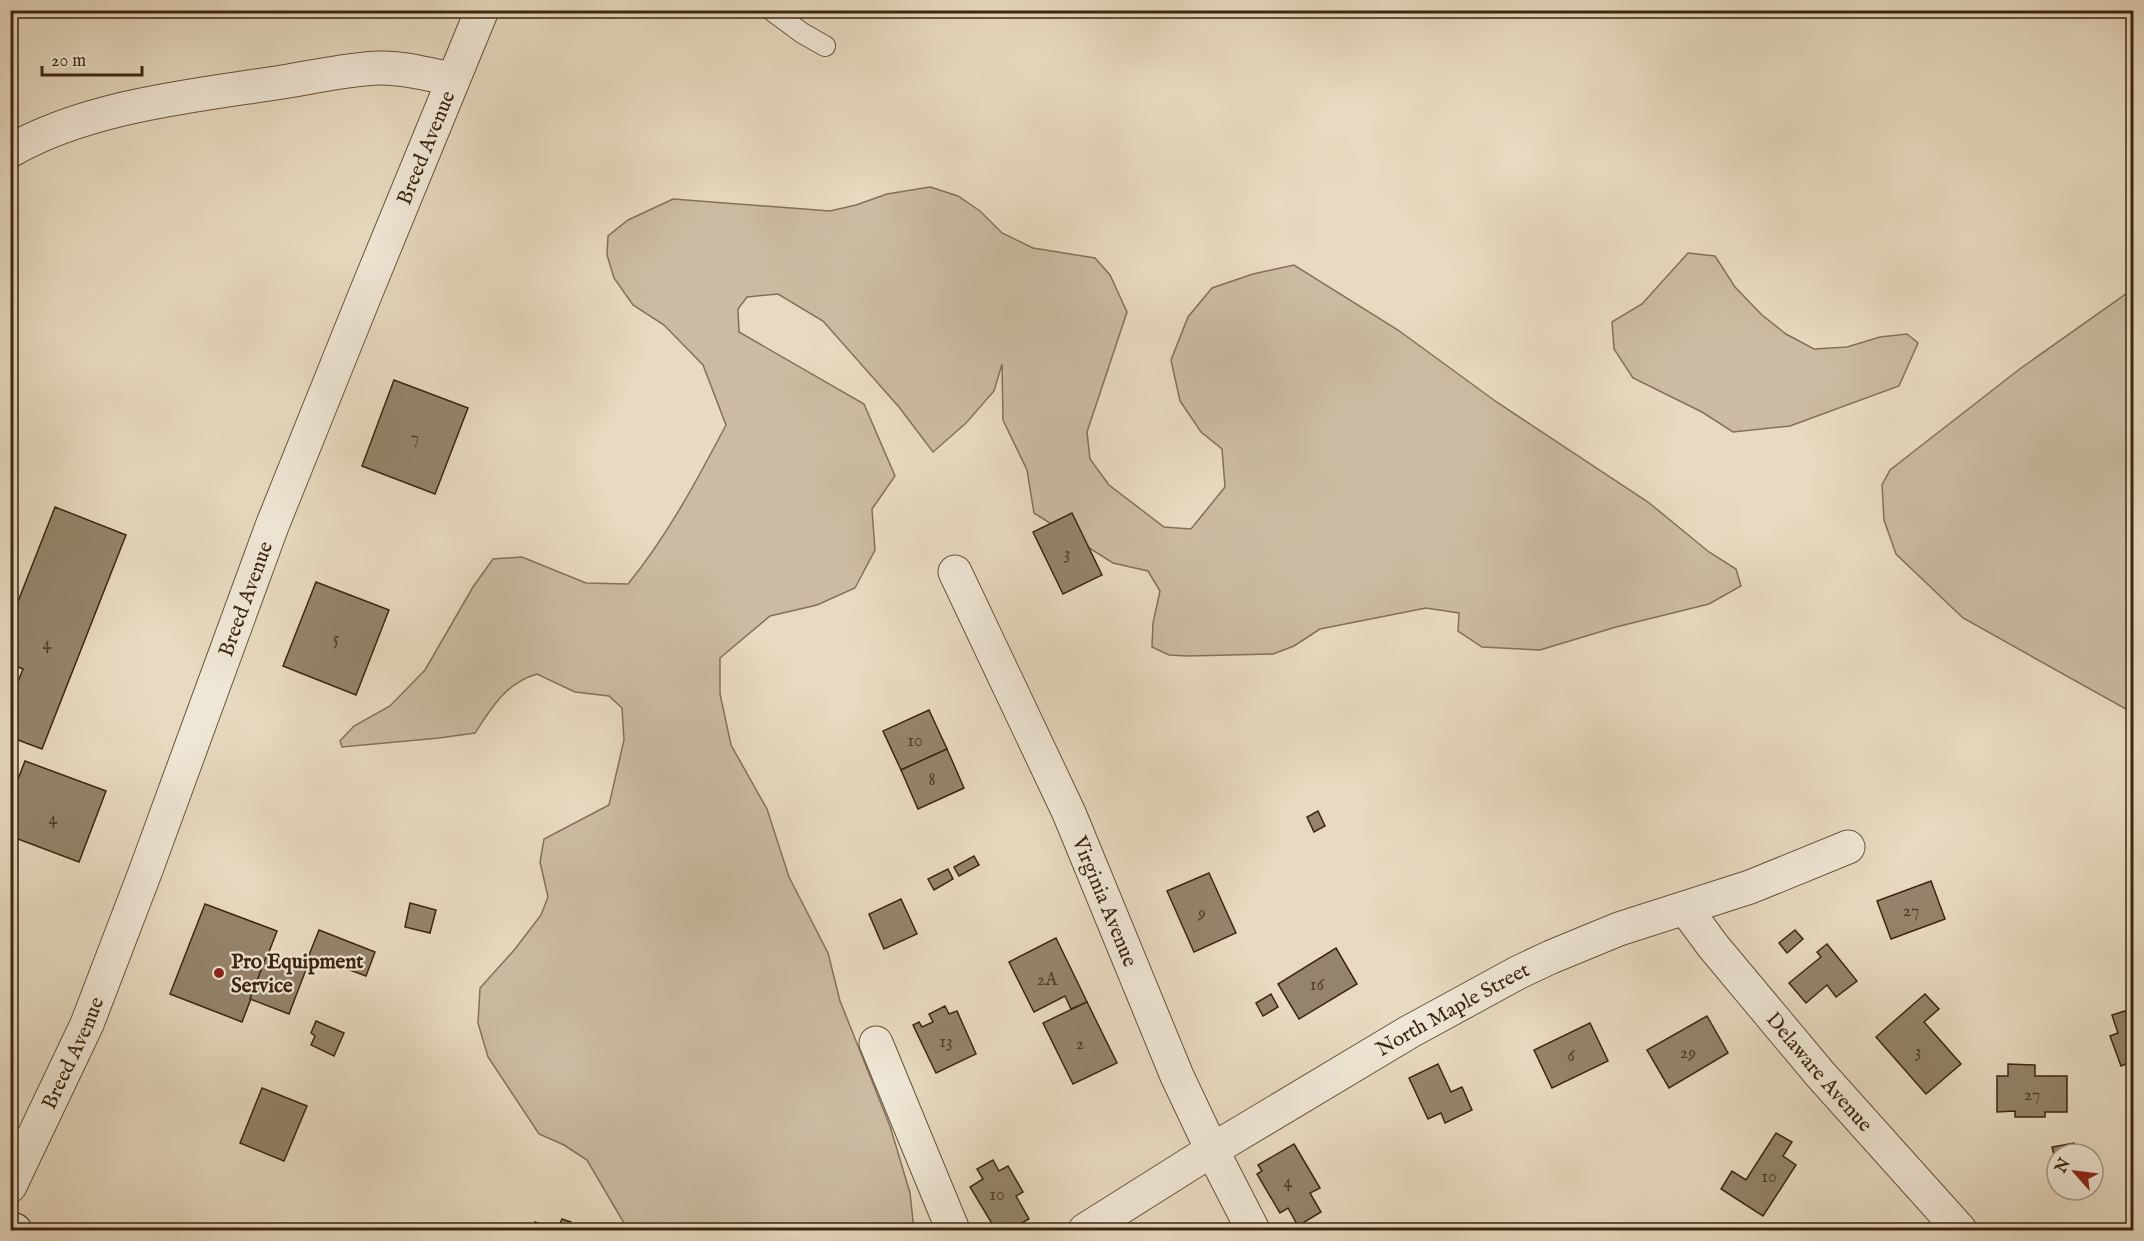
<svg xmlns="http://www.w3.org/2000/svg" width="2144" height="1241" viewBox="0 0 2144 1241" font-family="'IM FELL English',serif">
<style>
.green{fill:#cabba2;stroke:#847059;stroke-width:1.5}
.building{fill:#95846c;stroke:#3d2610;stroke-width:1.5}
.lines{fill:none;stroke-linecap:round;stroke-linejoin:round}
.lane-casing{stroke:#68533c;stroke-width:22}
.street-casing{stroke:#68533c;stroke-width:35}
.secondary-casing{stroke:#3d2610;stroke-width:35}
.lane{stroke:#efe7d6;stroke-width:20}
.street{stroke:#efe7d6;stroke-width:33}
.secondary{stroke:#efe7d6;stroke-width:33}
.poi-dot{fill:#8f2418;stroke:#efe7d6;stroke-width:2}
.labels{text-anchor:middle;stroke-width:4.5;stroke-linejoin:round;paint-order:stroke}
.number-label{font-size:18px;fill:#533e27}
.street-label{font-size:21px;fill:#3d2610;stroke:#efe7d6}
.poi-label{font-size:21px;font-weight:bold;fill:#3d2610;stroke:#efe7d6;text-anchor:start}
</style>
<rect width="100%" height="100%" fill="#e7dac0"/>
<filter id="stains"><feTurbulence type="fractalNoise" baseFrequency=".00333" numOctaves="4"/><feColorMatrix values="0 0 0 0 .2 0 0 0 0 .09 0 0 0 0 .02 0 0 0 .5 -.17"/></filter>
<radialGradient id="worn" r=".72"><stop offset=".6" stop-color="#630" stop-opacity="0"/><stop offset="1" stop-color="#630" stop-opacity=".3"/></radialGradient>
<g class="green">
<path d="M 930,187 L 958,196 L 980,211 L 1002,233 L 1033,248 L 1095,258 L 1110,275 L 1127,312 L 1087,432 L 1090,459 L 1109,485 L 1164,527 L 1191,529 L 1225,487 L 1222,449 L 1201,432 L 1180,401 L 1171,360 L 1188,317 L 1212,288 L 1253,274 L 1294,265 L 1398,330 L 1498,403 L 1648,502 L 1709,552 L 1736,569 L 1741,586 L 1709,604 L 1616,627 L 1540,650 L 1482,647 L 1458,631 L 1459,613 L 1426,608 L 1320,629 L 1294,646 L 1273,654 L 1188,656 L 1169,655 L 1152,647 L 1153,623 L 1160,591 L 1148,571 L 1113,563 L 1034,513 L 1027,470 L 1003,420 L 1002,364 L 994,391 L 966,423 L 933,452 L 899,407 L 823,321 L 778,294 L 747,297 L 738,309 L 739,332 L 864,404 L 895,476 L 872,509 L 875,550 L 855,588 L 817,605 L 770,616 L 720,658 L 720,694 L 731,745 L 767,809 L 789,877 L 828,953 L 840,1001 L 890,1126 L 910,1193 L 914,1230 L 628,1230 L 587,1160 L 564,1145 L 539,1134 L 488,1057 L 478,1023 L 480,988 L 515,949 L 541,915 L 548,897 L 540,862 L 544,839 L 609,805 L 624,740 L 622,708 L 609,696 L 575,692 L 537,674 C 506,683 492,707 475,733 L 439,738 L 342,747 L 340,741 L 354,726 L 390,706 L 425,670 L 473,587 L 493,559 L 522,557 L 586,583 L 628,584 C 668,535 697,480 726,425 L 703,365 L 664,325 L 633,305 L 614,278 L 607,255 L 608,236 L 628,220 L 673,199 L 830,211 L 856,205 L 887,194 Z"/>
<polygon points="1688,253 1715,256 1735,287 1762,315 1786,334 1814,349 1847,347 1880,337 1907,334 1918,343 1899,386 1790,426 1733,432 1702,412 1633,378 1614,349 1612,322 1642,304"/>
<polygon points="2133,289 2133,713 1963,618 1896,554 1884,520 1882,485 1890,470 2021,368"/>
</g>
<g class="building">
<polygon points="394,380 468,408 435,494 362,466"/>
<polygon points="55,507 126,535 42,749 10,737 10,702 23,669 10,664 10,622"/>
<polygon points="1072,513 1102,575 1063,594 1033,532"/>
<polygon points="316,582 389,610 356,695 283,666"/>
<polygon points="929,710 947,749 901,770 883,731"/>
<polygon points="947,749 964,788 918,809 901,770"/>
<polygon points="25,761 106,791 79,862 10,836 10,800"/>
<polygon points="1318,811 1325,826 1314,832 1307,817"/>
<polygon points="974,856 979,865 959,876 954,867"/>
<polygon points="948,869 953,879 934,890 928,879"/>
<polygon points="1209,873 1236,933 1194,952 1167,891"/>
<polygon points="1931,881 1945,919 1891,939 1877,901"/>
<polygon points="901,899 917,934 884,949 869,914"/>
<polygon points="410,903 436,910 430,933 405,927"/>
<polygon points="205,904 277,931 242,1022 170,994"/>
<polygon points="319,930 375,952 366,976 309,955"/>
<polygon points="1795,930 1803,939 1787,953 1779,943"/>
<polygon points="1056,938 1087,1002 1071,1009 1065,996 1034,1012 1009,962"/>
<polygon points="1827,944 1857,981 1836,997 1827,985 1806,1003 1789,983 1821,957 1817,952"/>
<polygon points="1336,948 1357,984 1299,1019 1278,984"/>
<polygon points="268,952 307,967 289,1014 250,999"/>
<polygon points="1271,994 1278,1007 1263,1016 1256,1003"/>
<polygon points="1925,994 1939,1009 1924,1022 1961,1064 1926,1094 1876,1037"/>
<polygon points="1087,1002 1117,1063 1073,1084 1043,1023"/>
<polygon points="945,1006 949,1014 957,1011 976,1054 936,1073 913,1025 919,1022 922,1027 933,1022 929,1014"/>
<polygon points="2125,1011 2134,1034 2134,1061 2121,1066 2110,1036 2118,1033 2112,1015"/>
<polygon points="1707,1016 1728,1053 1669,1088 1647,1050"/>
<polygon points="316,1021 344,1033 334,1056 311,1045 315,1036 311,1033"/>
<polygon points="1590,1023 1608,1061 1552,1088 1534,1050"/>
<polygon points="1438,1064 1451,1092 1462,1087 1472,1110 1445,1123 1441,1113 1428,1119 1409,1078"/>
<polygon points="2008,1064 2035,1065 2035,1076 2067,1076 2067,1112 2045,1112 2045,1117 2015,1117 2015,1111 1997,1112 1997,1076 2008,1076"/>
<polygon points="262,1088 307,1106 284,1161 240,1143"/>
<polygon points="1776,1133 1792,1142 1783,1156 1796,1165 1763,1216 1721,1189 1732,1171 1746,1180"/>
<polygon points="2074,1143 2077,1154 2057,1154 2057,1167 2052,1147"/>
<polygon points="1294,1144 1320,1188 1310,1193 1321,1212 1298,1226 1288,1208 1280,1213 1257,1174 1262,1171 1258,1165"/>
<polygon points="993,1160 999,1171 1008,1166 1023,1192 1016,1196 1029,1219 1009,1230 1005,1230 1000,1223 994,1227 970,1187 983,1179 977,1169"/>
<polygon points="562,1219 571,1222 568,1230 557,1230"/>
<polygon points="535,1222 554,1230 532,1230"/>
</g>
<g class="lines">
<g class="lane-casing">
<polyline id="lane" points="771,10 802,33 825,46"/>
</g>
<g class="street-casing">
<g id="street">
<path d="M 10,151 C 86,107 190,96 276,83 C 310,78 346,69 380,68 C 404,67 429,75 453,79"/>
<path id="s1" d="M 955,572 L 1069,813 L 1177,1076 L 1212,1150 L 1253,1230"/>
<path id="s2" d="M 1685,908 L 1713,946 L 1820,1074 L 1960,1230"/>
<polyline points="876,1043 953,1230"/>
<path id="s3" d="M 10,1186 L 87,1024 L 146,870 L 272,526 L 365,295 L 482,10"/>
<path id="s4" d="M 1085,1230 L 1212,1150 L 1409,1032 L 1519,972 L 1551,957 L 1619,929 L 1750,887 L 1848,847"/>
</g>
</g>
<g class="secondary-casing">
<polyline id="secondary" points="10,1228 15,1230"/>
</g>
<use href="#lane" class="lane"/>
<use href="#street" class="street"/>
<use href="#secondary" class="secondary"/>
</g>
<circle class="poi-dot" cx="219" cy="973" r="6"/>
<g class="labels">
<g class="number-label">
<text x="415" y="443">7</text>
<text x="1067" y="559">3</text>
<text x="336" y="644">5</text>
<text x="47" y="649">4</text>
<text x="915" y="746">10</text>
<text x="932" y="785">8</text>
<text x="53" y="824">4</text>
<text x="1911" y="916">27</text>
<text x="1202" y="918">9</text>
<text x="1047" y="985">2A</text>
<text x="1317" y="990">16</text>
<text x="946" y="1047">13</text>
<text x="1080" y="1049">2</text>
<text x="1918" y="1057">3</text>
<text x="1688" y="1058">29</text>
<text x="1571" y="1061">6</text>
<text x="2032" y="1100">27</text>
<text x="1769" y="1182">10</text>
<text x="1288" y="1187">4</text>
<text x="997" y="1200">10</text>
</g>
<g class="street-label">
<text dy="7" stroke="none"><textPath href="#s3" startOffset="1119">Breed Avenue</textPath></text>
<text dy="7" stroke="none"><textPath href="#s3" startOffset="633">Breed Avenue</textPath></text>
<text dy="7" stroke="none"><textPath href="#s1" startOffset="362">Virginia Avenue</textPath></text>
<text dy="7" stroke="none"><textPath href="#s4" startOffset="429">North Maple Street</textPath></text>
<text dy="7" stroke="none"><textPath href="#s3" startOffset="147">Breed Avenue</textPath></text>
<text dy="7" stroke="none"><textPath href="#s2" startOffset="212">Delaware Avenue</textPath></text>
</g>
<g class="poi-label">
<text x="231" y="968">Pro Equipment<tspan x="231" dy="24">Service</tspan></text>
</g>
</g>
<rect width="2144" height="1241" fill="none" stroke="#e7dac0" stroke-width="36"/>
<rect x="12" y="12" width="2120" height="1217" fill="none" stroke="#3d2610" stroke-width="3"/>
<rect x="18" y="18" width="2108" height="1205" fill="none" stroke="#3d2610" stroke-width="1.5"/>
<g transform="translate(2075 1172) rotate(298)"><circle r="28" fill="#efe7d6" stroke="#a89a87" stroke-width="1.5"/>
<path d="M0-4.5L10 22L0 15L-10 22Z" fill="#8f2418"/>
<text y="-9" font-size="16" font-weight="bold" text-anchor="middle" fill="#3d2610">N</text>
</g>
<path d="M42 66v9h100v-9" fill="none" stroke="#3d2610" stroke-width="3"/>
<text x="51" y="66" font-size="18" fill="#3d2610" stroke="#efe7d6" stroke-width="4.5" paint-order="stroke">20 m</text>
<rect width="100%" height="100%" filter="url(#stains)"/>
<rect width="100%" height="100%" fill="url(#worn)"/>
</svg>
